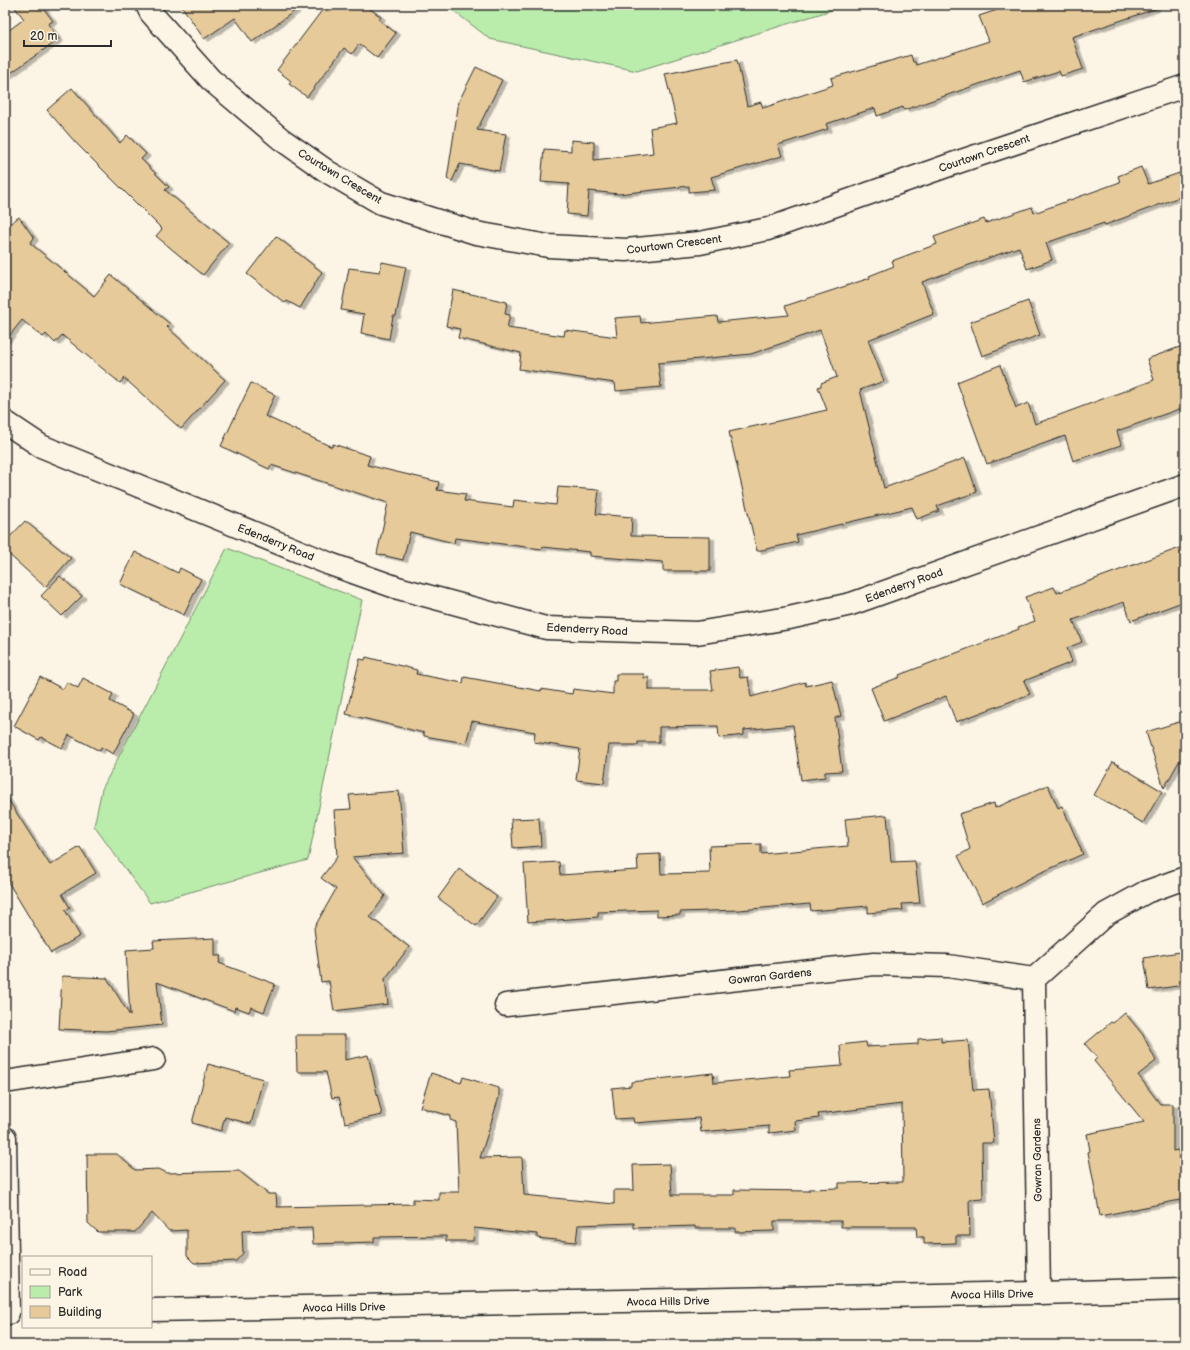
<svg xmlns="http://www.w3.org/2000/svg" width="1190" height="1350" viewBox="0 0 1190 1350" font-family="'Balsamiq Sans',sans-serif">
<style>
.green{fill:#baecab;stroke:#728c6b}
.building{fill:#e6ca9a;stroke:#2b2b2b;filter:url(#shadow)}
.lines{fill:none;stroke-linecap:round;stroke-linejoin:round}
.minor-casing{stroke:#2b2b2b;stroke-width:25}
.minor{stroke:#fcf5e5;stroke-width:22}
.labels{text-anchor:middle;stroke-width:4;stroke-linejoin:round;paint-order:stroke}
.street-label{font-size:11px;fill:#2b2b2b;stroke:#fcf5e5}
</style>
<defs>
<filter id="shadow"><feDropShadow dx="4.5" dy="2.5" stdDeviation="0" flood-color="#0004"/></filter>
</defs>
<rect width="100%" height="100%" fill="#fcf5e5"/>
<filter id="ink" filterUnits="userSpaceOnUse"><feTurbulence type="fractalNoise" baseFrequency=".025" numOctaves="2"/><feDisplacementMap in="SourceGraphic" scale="8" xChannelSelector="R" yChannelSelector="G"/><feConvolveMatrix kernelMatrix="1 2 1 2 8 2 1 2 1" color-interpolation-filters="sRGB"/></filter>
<g filter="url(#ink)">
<g class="green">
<polygon points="446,5 848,5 637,71 490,39"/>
<polygon points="227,548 362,600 308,860 150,903 94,826 102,789"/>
</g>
<g class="building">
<polygon points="13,5 41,5 53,21 48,24 59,39 5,77 5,33 24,19"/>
<polygon points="181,5 303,5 252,42 235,18 204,39"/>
<polygon points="326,5 365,5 381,17 379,20 396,33 377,58 359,44 352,54 344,48 307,97 289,84 291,81 277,70"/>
<polygon points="1012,5 1154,5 1155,9 1072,37 1083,69 1061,76 1059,71 1024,82 1020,70 904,110 903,107 877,116 875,108 826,124 828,129 778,145 782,156 711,177 715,190 689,192 689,186 619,194 589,191 587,216 567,214 569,184 541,182 544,149 571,151 571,140 594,142 594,160 653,153 650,128 677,123 665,74 737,60 747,106 761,102 763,108 833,85 831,78 911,55 913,62 915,62 916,65 989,41 979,16"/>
<polygon points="476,67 502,80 477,130 506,134 499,171 460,164 452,181 447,179 459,101"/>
<polygon points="72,88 120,143 127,135 146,154 141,159 169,187 165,190 229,243 203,275 156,236 162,229 76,143 47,110"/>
<polygon points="1141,167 1148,184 1185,171 1185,195 1105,225 1104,223 1046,243 1052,260 1027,269 1019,247 922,282 934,314 868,340 884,381 860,390 884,488 965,458 977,492 937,506 939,511 917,519 912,507 796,535 798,542 757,551 729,432 827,410 818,387 821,386 821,383 837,377 820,330 751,354 658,363 661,387 616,391 615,383 519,369 521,353 458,338 460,329 446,326 453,290 507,302 505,314 510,315 507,328 564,336 565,330 617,337 615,318 640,316 641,323 717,316 718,322 789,315 785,306 870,278 869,276 894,266 892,261 937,244 934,237 984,219 986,223 1032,207 1034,213 1120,182 1118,176"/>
<polygon points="19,217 34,238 30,243 94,296 111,275 170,324 167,327 225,380 181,429 124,378 120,383 62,335 55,343 46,334 43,337 22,320 5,341 5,223 8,225"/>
<polygon points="276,236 322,272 300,308 287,301 285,303 247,274"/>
<polygon points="382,262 406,267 396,316 393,316 389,339 361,333 364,314 341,310 349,268 380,272"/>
<polygon points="1028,301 1040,335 982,356 970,322"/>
<polygon points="1185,345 1185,407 1117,431 1121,445 1073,461 1065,436 987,464 957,382 1000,365 1016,408 1028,403 1035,424 1154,380 1147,359"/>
<polygon points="251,383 275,395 265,416 332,447 333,444 370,456 367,465 439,482 437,490 466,494 464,501 513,507 514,500 556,505 558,487 599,490 596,514 632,517 631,536 710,537 710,571 663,571 663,562 590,556 590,552 543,547 542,549 455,538 454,543 410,532 403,560 377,554 388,503 271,465 269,469 221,446"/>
<polygon points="25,521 71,558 45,587 5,551 5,542"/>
<polygon points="1185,546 1185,601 1131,621 1124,602 1073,620 1082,642 1067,648 1072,662 1024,681 1030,694 956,722 946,696 884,721 871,688 900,677 899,675 1019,629 1018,627 1035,621 1025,597 1054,587 1057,593"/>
<polygon points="135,552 178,573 180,568 201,579 184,615 120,584"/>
<polygon points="60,576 82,596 62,616 41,596"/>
<polygon points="366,657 417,670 416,674 463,683 464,677 541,691 541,689 572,694 573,689 613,694 613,681 616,681 616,674 644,674 644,678 649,678 649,690 713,690 710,671 738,667 740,678 748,677 751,697 805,682 806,686 832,680 841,716 835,718 842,771 825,772 825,777 801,780 793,725 744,730 744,735 719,738 718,726 659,727 659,742 638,742 638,745 609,745 604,783 576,780 580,749 534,742 535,732 472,721 466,743 424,736 424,733 346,714 360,659 365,660"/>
<polygon points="40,677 63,689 67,682 78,688 83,678 113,694 110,701 134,714 113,754 101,747 100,751 69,735 62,748 41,737 39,740 14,726"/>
<polygon points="1179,722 1185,742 1185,751 1164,788 1146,732"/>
<polygon points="1113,762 1162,791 1143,823 1094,795"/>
<polygon points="1048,785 1058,808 1062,806 1083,854 1038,874 982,903 958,856 970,849 959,814 994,803 995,808"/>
<polygon points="399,791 404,853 352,857 385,896 370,917 409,947 385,979 388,1004 334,1011 329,981 321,982 314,928 336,889 321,878 337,857 334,810 351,809 349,795"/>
<polygon points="5,795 50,865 80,847 96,873 62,894 70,908 65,910 80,936 51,953 5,877"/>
<polygon points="887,815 891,862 915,861 920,903 902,904 903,910 868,913 868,906 811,911 810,904 739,910 680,912 680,915 657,916 657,910 598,912 598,917 528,922 524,864 559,862 560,875 638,870 637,855 660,854 661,874 710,873 709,846 761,844 761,854 848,846 845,819"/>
<polygon points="539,818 541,846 513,848 511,819"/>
<polygon points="459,869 497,897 476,926 438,898"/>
<polygon points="215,938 215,956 221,956 219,963 275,984 264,1012 251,1007 249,1012 235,1007 234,1011 157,982 162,1025 106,1031 59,1029 62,976 107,978 130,1016 126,950 154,948 153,941"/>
<polygon points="1185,951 1185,985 1149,990 1144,958"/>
<polygon points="1125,1013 1143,1035 1156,1061 1138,1075 1160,1104 1173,1104 1173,1151 1178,1150 1181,1171 1185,1170 1185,1199 1100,1216 1088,1152 1090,1151 1087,1134 1144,1122 1094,1061 1097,1058 1085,1044 1111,1022 1113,1023"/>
<polygon points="296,1035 345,1035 345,1060 368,1055 382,1115 345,1123 339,1097 332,1098 326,1072 297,1072"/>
<polygon points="941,1037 941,1042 968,1040 973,1090 989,1089 994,1143 982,1143 983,1199 969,1200 970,1236 956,1236 956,1243 924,1244 924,1237 917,1237 916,1227 841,1227 841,1221 774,1221 774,1231 735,1232 735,1228 695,1228 695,1226 634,1228 634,1223 578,1225 576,1242 537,1238 537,1234 474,1228 473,1241 446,1241 446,1236 374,1237 374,1242 313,1244 312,1228 242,1231 243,1253 236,1261 194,1263 187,1256 187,1230 169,1231 152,1213 135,1232 98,1232 88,1223 87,1154 117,1154 135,1170 159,1169 167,1173 239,1171 268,1194 276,1194 277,1207 413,1204 413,1199 439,1200 439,1192 459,1192 456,1122 450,1120 451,1116 420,1107 431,1073 461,1083 463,1077 499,1088 499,1097 480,1158 522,1157 524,1195 614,1204 614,1190 634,1190 633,1165 670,1164 672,1195 734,1195 734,1190 809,1191 809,1189 839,1188 839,1183 903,1182 902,1104 818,1114 819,1118 795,1121 796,1130 769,1133 769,1126 701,1132 699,1118 634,1123 633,1118 615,1119 612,1088 631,1086 631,1082 713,1073 714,1083 790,1076 789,1070 842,1066 840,1045 866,1042 867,1047 918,1044 918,1039"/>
<polygon points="208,1064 263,1079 251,1124 225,1117 221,1131 192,1123"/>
</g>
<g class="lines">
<g class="minor-casing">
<g id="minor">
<polyline points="147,5 151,13 211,80 281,139 328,172 381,203 476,233 548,246 626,250 700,243 768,229 961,161 1185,86"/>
<polyline points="5,422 41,446 330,564 398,588 546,628 697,633 789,618 851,604 1185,485"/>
<polyline points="506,1005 874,964 948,966 1034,979"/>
<polyline points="5,1082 154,1059"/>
<polyline points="5,1138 8,1313"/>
<polyline points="1039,1293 1034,979 1106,914 1146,892 1185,878"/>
<polyline points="151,1310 1039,1293 1185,1289"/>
</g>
</g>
<use href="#minor" class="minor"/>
</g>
</g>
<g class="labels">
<g class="street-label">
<text transform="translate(984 153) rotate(-19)" y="4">Courtown Crescent</text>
<text transform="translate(340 176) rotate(31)" y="4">Courtown Crescent</text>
<text transform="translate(674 244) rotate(-7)" y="4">Courtown Crescent</text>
<text transform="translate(276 542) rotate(22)" y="4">Edenderry Road</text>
<text transform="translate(904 585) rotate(-20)" y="4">Edenderry Road</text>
<text transform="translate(587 629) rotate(3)" y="4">Edenderry Road</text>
<text transform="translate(770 976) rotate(-6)" y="4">Gowran Gardens</text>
<text transform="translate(1037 1160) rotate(-91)" y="4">Gowran Gardens</text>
<text transform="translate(992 1294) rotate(-1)" y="4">Avoca Hills Drive</text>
<text transform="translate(668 1301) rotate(-1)" y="4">Avoca Hills Drive</text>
<text transform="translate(344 1307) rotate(-1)" y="4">Avoca Hills Drive</text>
</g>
</g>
<rect width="1190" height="1350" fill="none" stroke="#fcf5e5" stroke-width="20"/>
<rect x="10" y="10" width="1170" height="1330" fill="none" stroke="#2b2b2b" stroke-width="1.5" filter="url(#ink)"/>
<rect x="22" y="1256" width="130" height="72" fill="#fcf5e5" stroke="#a8a49b"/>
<rect x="30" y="1269" width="20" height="6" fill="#fcf5e5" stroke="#a8a49b"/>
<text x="58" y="1276" font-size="12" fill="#2b2b2b">Road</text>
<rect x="30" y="1286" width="20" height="12" fill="#baecab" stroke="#a8a49b"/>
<text x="58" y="1296" font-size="12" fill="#2b2b2b">Park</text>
<rect x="30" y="1306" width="20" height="12" fill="#e6ca9a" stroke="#a8a49b"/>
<text x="58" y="1316" font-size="12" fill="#2b2b2b">Building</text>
<path d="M24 40v6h87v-6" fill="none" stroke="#2b2b2b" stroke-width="2"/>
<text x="30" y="40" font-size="12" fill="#2b2b2b" stroke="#fcf5e5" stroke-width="3" paint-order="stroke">20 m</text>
</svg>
